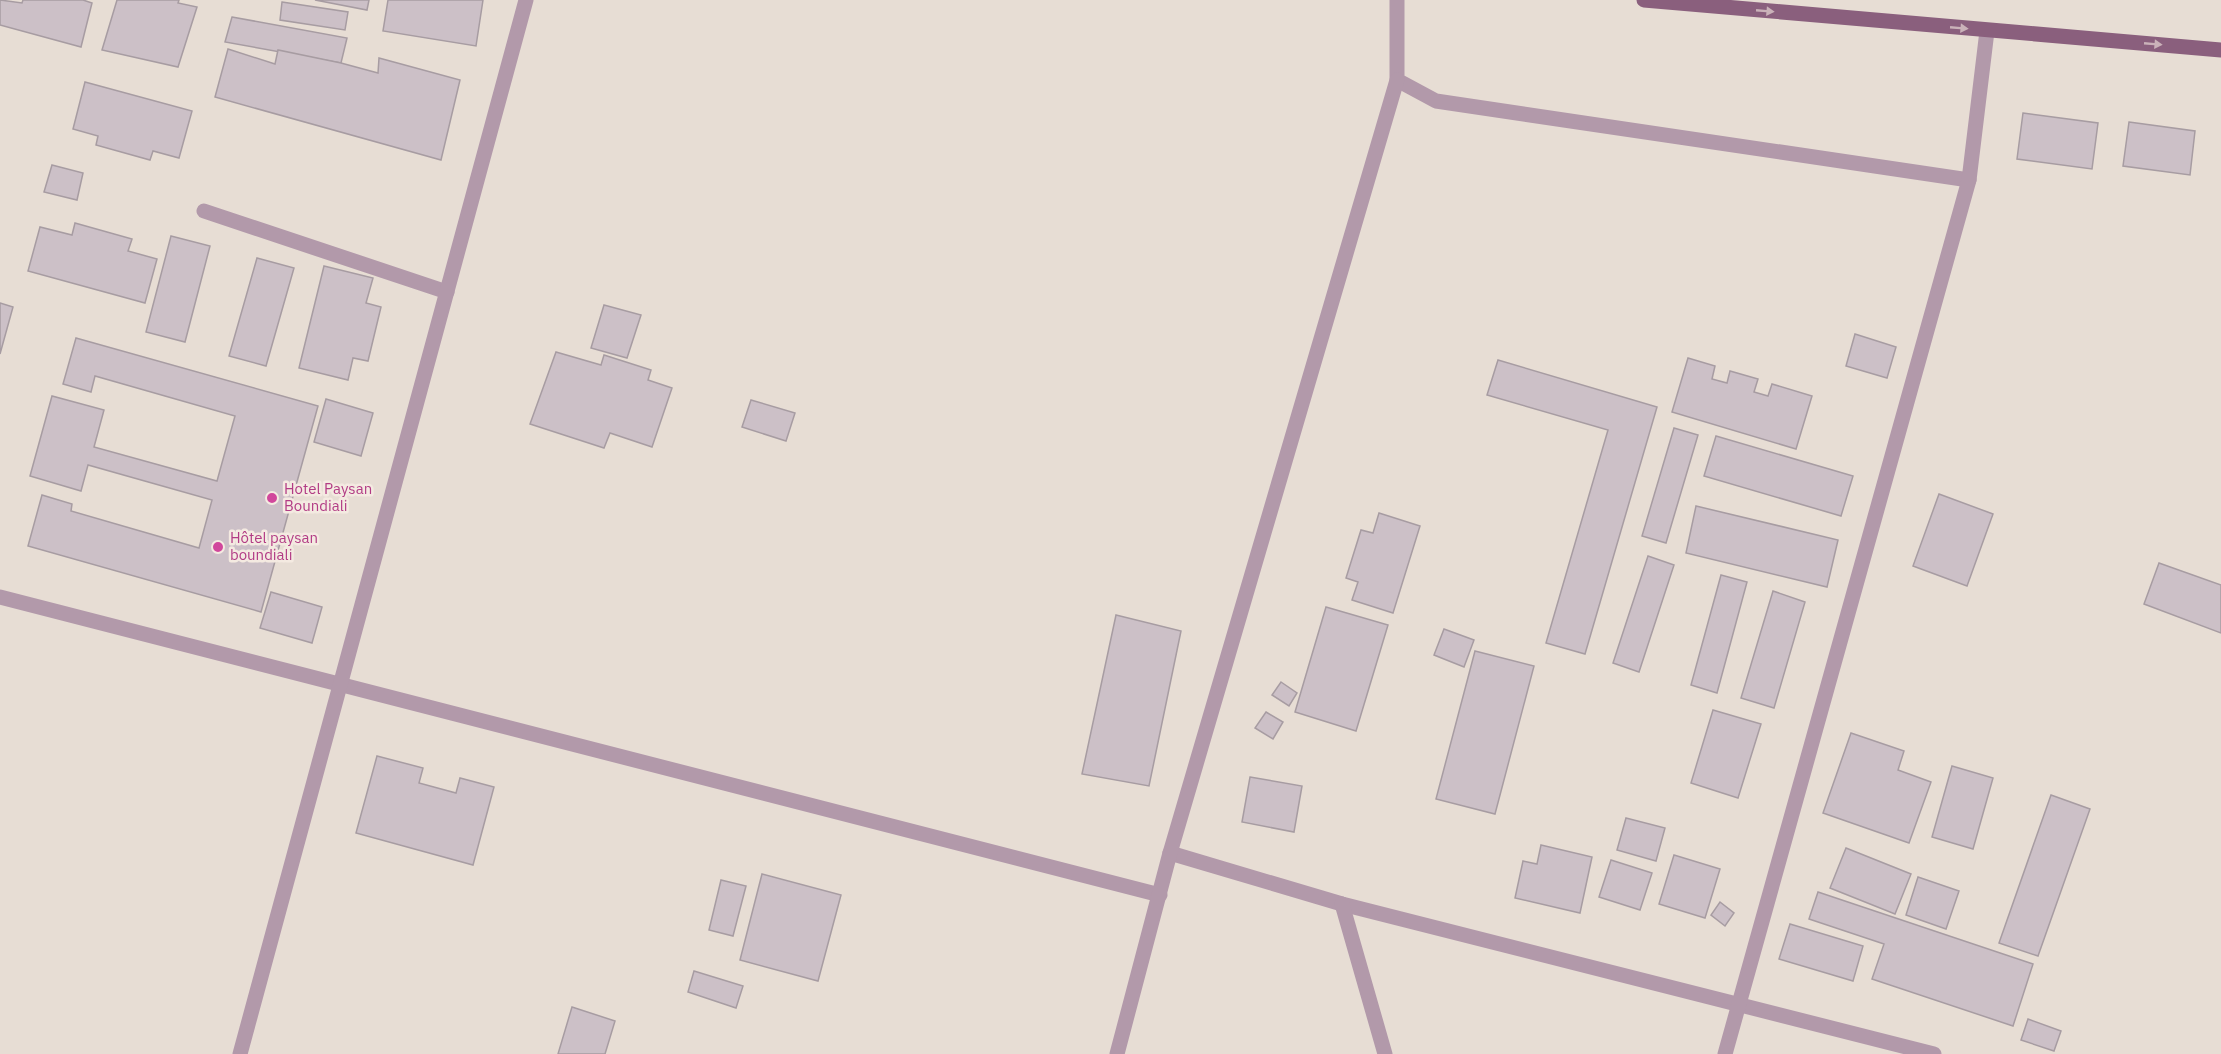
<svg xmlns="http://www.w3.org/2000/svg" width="2221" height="1054" viewBox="0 0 2221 1054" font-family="'IBM Plex Sans',sans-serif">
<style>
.building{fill:#ccc0c7;stroke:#a79ca2;stroke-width:1.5}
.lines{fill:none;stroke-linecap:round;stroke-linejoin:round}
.minor{stroke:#b299aa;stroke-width:15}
.major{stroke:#8a5f7d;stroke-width:15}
.oneway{fill:#cab2b9}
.hotel-dot{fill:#d1479c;stroke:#f4eae1;stroke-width:2}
.labels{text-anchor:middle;stroke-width:5;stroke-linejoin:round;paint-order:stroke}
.hotel-label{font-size:15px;fill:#b23c85;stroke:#f4eae1;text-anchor:start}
</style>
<rect width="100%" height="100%" fill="#e7ddd4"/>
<g class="building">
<polygon points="0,0 22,3 23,0 83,0 92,3 81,47 0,25"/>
<polygon points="117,0 179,0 178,3 197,7 178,67 102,50"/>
<polygon points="315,0 369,0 367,10"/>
<polygon points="388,0 483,0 476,46 383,31"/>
<polygon points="282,2 348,12 345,30 280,20"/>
<polygon points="232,17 347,38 341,63 225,42"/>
<polygon points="228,49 275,64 278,50 341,63 378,73 379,58 460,80 441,160 215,97"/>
<polygon points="85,82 192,111 179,158 153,151 150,160 96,145 98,136 73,129"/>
<polygon points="2023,113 2098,123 2092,169 2017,159"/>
<polygon points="2129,122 2195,131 2190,175 2123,166"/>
<polygon points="52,165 83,173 77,200 44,192"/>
<polygon points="75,223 132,239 128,251 157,259 145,303 28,271 40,227 72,235"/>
<polygon points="171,236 210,246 185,342 146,332"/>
<polygon points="257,258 294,268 266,366 229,356"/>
<polygon points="324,266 373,278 366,303 381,307 368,361 353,358 348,380 299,368"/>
<polygon points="0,303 13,307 0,354"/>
<polygon points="604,305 641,315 627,358 591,348"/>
<polygon points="1855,334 1896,347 1887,378 1846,366"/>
<polygon points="76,338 318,406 261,612 28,546 42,495 72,504 71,511 199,548 212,500 88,465 81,491 30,476 52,396 104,410 94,447 217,481 235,416 95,376 91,392 63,384"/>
<polygon points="556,352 601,365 604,355 651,370 648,380 672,388 652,447 610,433 604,448 530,424"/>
<polygon points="1688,358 1715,366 1712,379 1727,383 1730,371 1758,379 1754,392 1768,396 1772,384 1812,396 1796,449 1672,412"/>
<polygon points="1498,360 1657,407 1585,654 1546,643 1608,430 1487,395"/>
<polygon points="326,399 373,413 361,456 314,442"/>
<polygon points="751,400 795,413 786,441 742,427"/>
<polygon points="1674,428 1698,435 1666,543 1642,536"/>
<polygon points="1716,436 1853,476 1841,516 1704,476"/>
<polygon points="1939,494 1993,514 1967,586 1913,566"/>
<polygon points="1696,506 1838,540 1827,587 1686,553"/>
<polygon points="1379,513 1420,526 1393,613 1352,600 1358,582 1346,578 1361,530 1373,533"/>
<polygon points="1648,556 1674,565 1639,672 1613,663"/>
<polygon points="2159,563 2221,585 2221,633 2144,604"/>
<polygon points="1721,575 1747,582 1717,693 1691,685"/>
<polygon points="1773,591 1805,602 1774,708 1741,698"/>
<polygon points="271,592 322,607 312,643 260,628"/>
<polygon points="1326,607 1388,625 1356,731 1295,712"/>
<polygon points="1116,615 1181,631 1149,786 1082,774"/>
<polygon points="1444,629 1474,640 1464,667 1434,655"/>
<polygon points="1475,651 1534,666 1495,814 1436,799"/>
<polygon points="1281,682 1297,693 1289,706 1272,695"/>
<polygon points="1713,710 1761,724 1738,798 1691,783"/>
<polygon points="1266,712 1283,722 1273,739 1255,728"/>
<polygon points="1851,733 1904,751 1898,770 1931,782 1909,843 1823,813"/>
<polygon points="377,756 423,768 419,783 456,793 460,778 494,787 473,865 356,833"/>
<polygon points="1952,766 1993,778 1973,849 1932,837"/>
<polygon points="1250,777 1302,786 1294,832 1242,822"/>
<polygon points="2051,795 2090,809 2038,956 1999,943"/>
<polygon points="1626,818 1665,828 1656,861 1617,850"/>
<polygon points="1541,845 1592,857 1580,913 1515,898 1523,861 1537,864"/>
<polygon points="1846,848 1911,874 1895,914 1830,888"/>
<polygon points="1674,855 1720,869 1705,918 1659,904"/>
<polygon points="1611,860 1652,873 1640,910 1599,897"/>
<polygon points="762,874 841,895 818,981 740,960"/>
<polygon points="1918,877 1959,891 1946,929 1906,915"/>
<polygon points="721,880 746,886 733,936 709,930"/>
<polygon points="1818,892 2033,964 2013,1026 1872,979 1884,944 1809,919"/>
<polygon points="1720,902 1734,913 1725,926 1711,915"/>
<polygon points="1790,924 1863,946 1853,981 1779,959"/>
<polygon points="694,971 743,986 736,1008 688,992"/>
<polygon points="572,1007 615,1021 605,1054 558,1054"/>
<polygon points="2028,1019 2061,1031 2054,1051 2021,1040"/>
</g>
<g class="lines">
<g class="minor">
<polyline points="1397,0 1397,80 1436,101 1969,180"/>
<polyline points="204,211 447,292"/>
<polyline points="0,597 1160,895"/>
<polyline points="1170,853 1342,904 1934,1054"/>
<polyline points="1342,904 1385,1054"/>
<polyline points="240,1054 526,0"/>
<polyline points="1117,1054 1170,853 1397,80"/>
<polyline points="1725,1054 1969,180 1987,31"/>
</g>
<polyline class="major" points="1644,0 2221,50"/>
</g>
<defs><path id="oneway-solid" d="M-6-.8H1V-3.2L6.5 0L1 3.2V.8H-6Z" transform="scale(1.5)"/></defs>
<g class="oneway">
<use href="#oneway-solid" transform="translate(1765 11) rotate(5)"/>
<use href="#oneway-solid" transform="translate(1959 28) rotate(5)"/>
<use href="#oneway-solid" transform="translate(2153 44) rotate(5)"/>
</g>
<g class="hotel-dot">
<circle cx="272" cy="498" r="6"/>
<circle cx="218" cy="547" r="6"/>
</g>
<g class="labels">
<g class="hotel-label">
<text x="284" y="494">Hotel Paysan<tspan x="284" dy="17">Boundiali</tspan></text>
<text x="230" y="543">Hôtel paysan<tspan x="230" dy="17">boundiali</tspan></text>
</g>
</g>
</svg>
